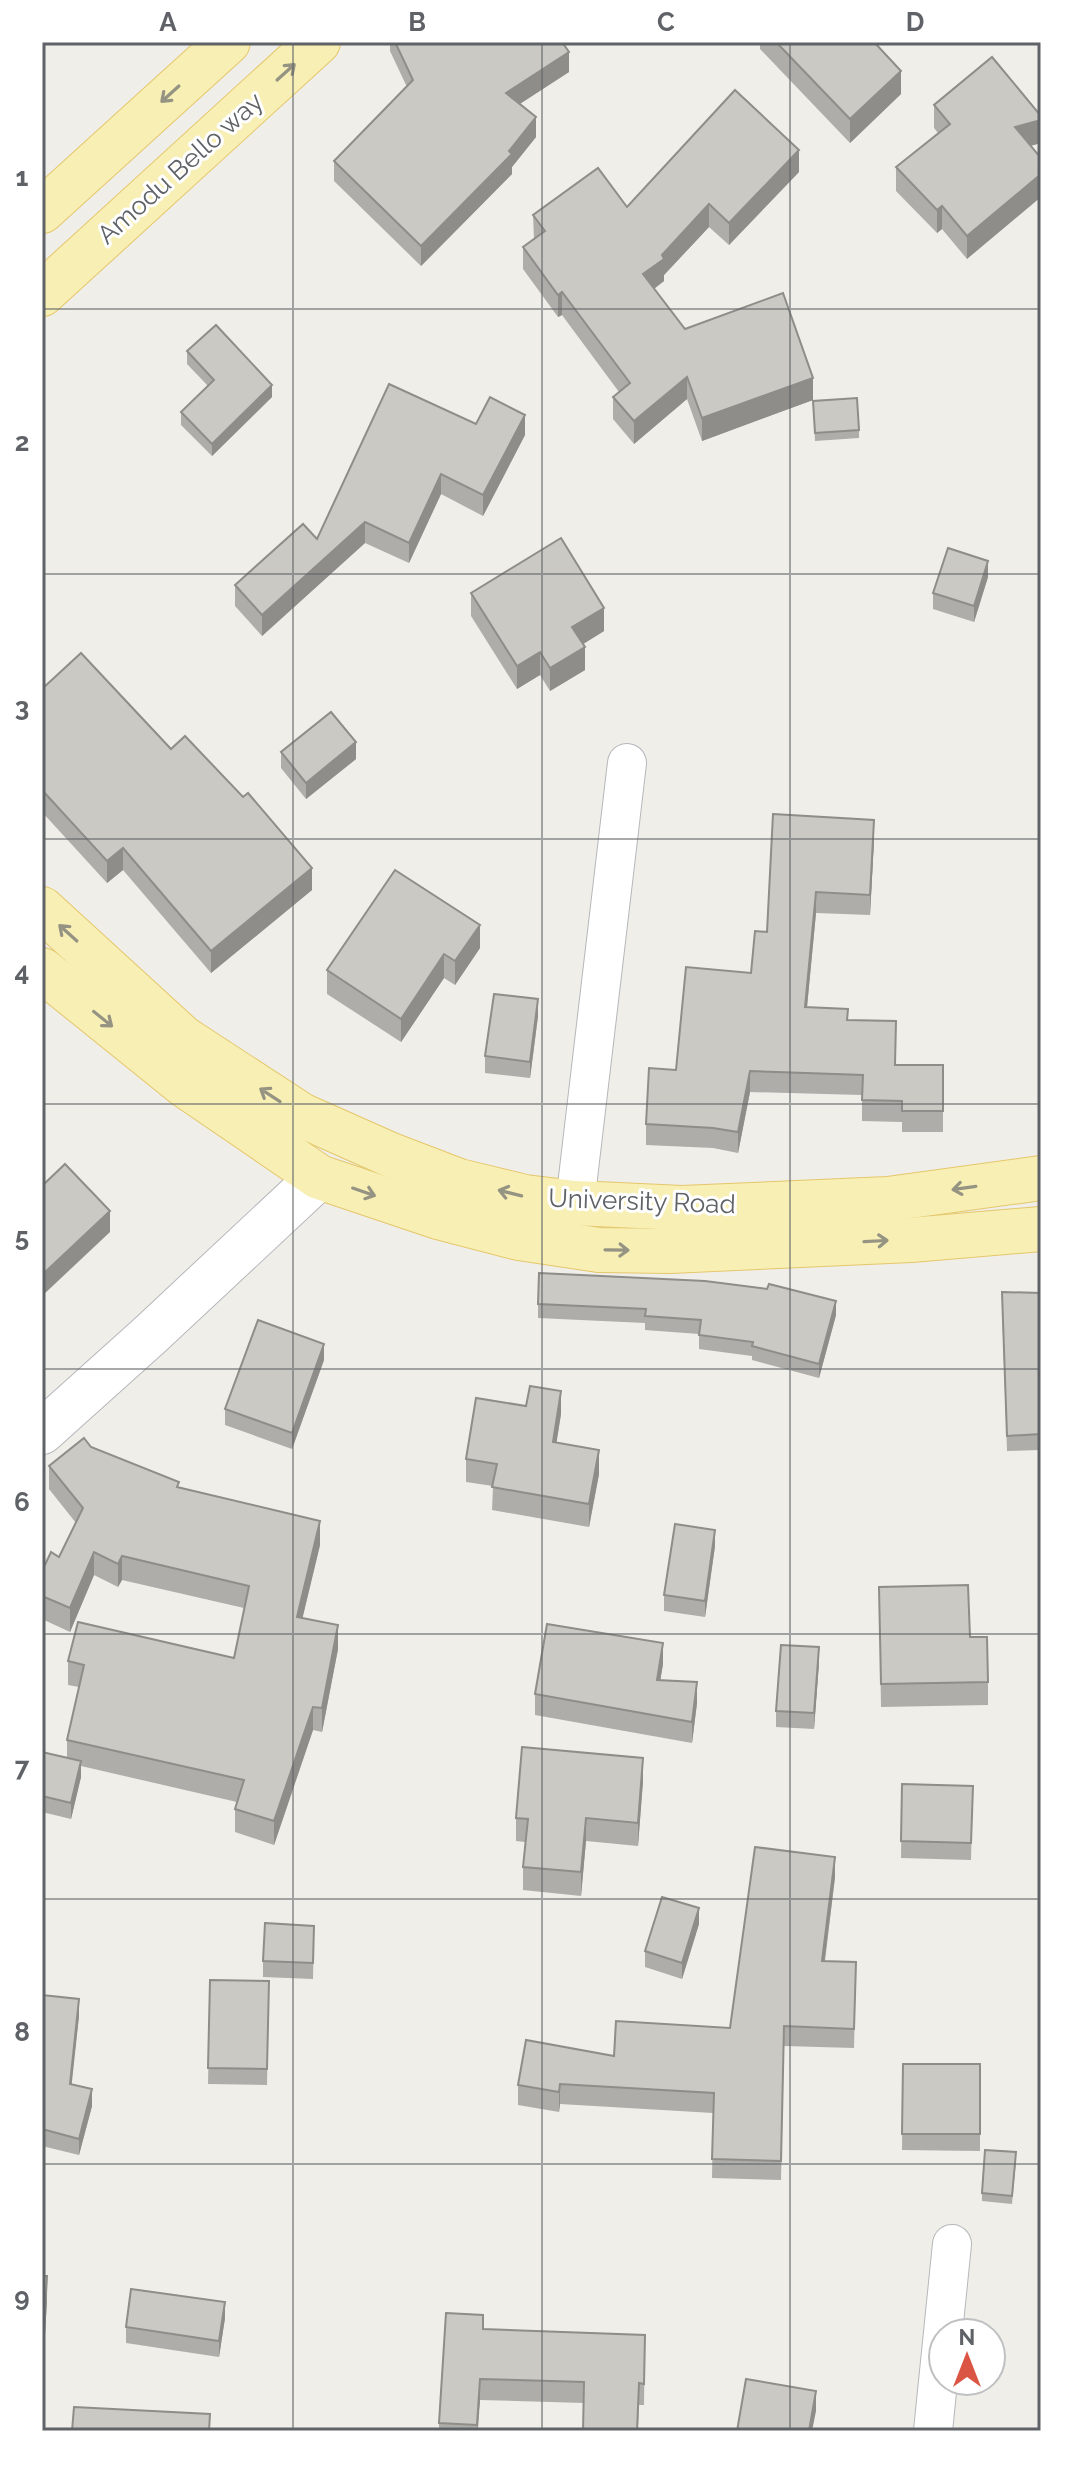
<svg xmlns="http://www.w3.org/2000/svg" width="1083" height="2473" viewBox="0 0 1083 2473" font-family="Raleway,sans-serif">
<style>
.lines{fill:none;stroke-linecap:round;stroke-linejoin:round}
.minor-casing{stroke:#b5b7bb;stroke-width:40}
.tertiary-casing{stroke:#b5b7bb;stroke-width:46}
.primary-casing{stroke:#e5c76b;stroke-width:46}
.minor{stroke:#fff;stroke-width:38}
.tertiary{stroke:#fff;stroke-width:44}
.primary{stroke:#f8efb5;stroke-width:44}
.wall{fill:#afada9}
.shaded-wall{fill:#8e8d89}
.building{fill:#cbc9c4;stroke:#8e8d89;stroke-width:2}
.oneway{stroke:#959382}
.grid{fill:none;stroke:#5f6266;stroke-width:2;stroke-opacity:0.55}
.labels{text-anchor:middle;stroke-width:6;stroke-linejoin:round;paint-order:stroke}
.street-label{font-size:26px;fill:#5f6266;stroke:#fff}
.neatline{fill:none;stroke:#5f6266;stroke-width:3}
.grid-label{font-size:26px;text-anchor:middle;font-weight:bold;fill:#5f6266}
</style>
<rect width="100%" height="100%" fill="#f0eee8"/>
<g class="lines">
<g class="minor-casing">
<g id="minor">
<polyline points="575,1203 627,763"/>
<polyline points="933,2431 952,2244"/>
</g>
</g>
<g class="tertiary-casing">
<polyline id="tertiary" points="42,1432 150,1335 319,1177"/>
</g>
<g class="primary-casing">
<g id="primary">
<polyline points="42,211 228,42"/>
<polyline points="42,294 318,42"/>
<polyline points="42,909 183,1038 301,1115 391,1155 459,1181 525,1197 575,1203 682,1208 888,1199 1041,1178"/>
<polyline points="42,970 186,1086 319,1177 438,1217 519,1238 599,1250 670,1251 911,1240 1041,1229"/>
</g>
</g>
<use href="#minor" class="minor"/>
<use href="#tertiary" class="tertiary"/>
<use href="#primary" class="primary"/>
</g>
<g class="wall">
<polygon points="390,42 562,42 569,72 519,104 536,137 512,167 512,174 421,266 334,181 334,161 407,87 390,51"/>
<polygon points="760,42 874,42 901,94 850,143 760,49"/>
<polygon points="934,105 1041,143 1030,146 967,259 942,229 937,233 896,191 896,167 938,133 934,128"/>
<polygon points="799,172 729,245 709,227 664,275 664,281 654,289 685,329 813,400 702,441 687,399 634,444 613,419 613,397 619,392 562,315 558,317 523,269 523,247 534,239 533,215 627,207"/>
<polygon points="187,351 272,397 212,456 181,425 181,412 208,386 187,364"/>
<polygon points="813,401 859,430 859,438 815,441"/>
<polygon points="476,424 525,435 483,516 441,494 409,563 365,543 262,636 235,606 235,585 317,539"/>
<polygon points="988,577 974,622 933,609 933,593"/>
<polygon points="471,593 604,631 583,644 585,670 550,691 540,675 517,689 471,616"/>
<polygon points="42,689 171,749 312,890 211,973 123,870 107,883 42,812"/>
<polygon points="281,752 356,759 306,799 281,768"/>
<polygon points="874,840 870,915 816,913 807,1007 848,1020 895,1065 943,1065 943,1132 902,1132 902,1122 862,1121 862,1095 750,1092 738,1153 713,1148 646,1145 646,1124 676,1070 751,973 767,932"/>
<polygon points="480,948 455,985 444,978 401,1042 327,994 327,970"/>
<polygon points="538,1016 530,1078 485,1073 485,1056"/>
<polygon points="1041,1293 1041,1450 1007,1451 1002,1307"/>
<polygon points="538,1304 836,1315 819,1378 752,1360 752,1356 699,1349 699,1334 645,1330 645,1323 538,1318"/>
<polygon points="324,1360 292,1449 225,1425 225,1409"/>
<polygon points="561,1414 556,1443 599,1474 589,1527 492,1510 493,1486 466,1482 466,1459"/>
<polygon points="91,1447 179,1487 320,1545 302,1619 338,1649 322,1732 313,1730 274,1845 235,1832 235,1809 237,1802 81,1766 81,1777 71,1819 42,1812 42,1752 67,1757 67,1740 79,1687 68,1685 68,1661 234,1658 244,1608 122,1580 118,1587 94,1575 70,1632 42,1619 42,1571 59,1557 76,1523 49,1489 49,1466"/>
<polygon points="715,1546 705,1617 664,1611 664,1595"/>
<polygon points="879,1587 970,1637 988,1682 988,1705 881,1707"/>
<polygon points="819,1663 814,1729 776,1727 776,1711"/>
<polygon points="663,1664 660,1680 697,1703 692,1743 535,1715 535,1694"/>
<polygon points="643,1781 638,1846 586,1841 581,1896 523,1890 523,1867 525,1842 516,1841 516,1818"/>
<polygon points="902,1784 973,1786 971,1860 901,1858"/>
<polygon points="835,1877 825,1961 856,1962 854,2048 784,2046 781,2180 712,2178 713,2113 560,2104 559,2112 518,2105 518,2085 614,2056 730,2028"/>
<polygon points="699,1924 682,1979 645,1967 645,1951"/>
<polygon points="314,1926 313,1979 263,1977 263,1961"/>
<polygon points="210,1980 269,1981 267,2085 208,2084"/>
<polygon points="42,1995 79,2016 71,2084 92,2106 79,2155 42,2146"/>
<polygon points="903,2064 980,2064 980,2151 902,2150"/>
<polygon points="1016,2161 1012,2204 982,2201 982,2193"/>
<polygon points="42,2276 47,2300 43,2368 42,2368"/>
<polygon points="225,2318 219,2357 126,2343 126,2327"/>
<polygon points="483,2329 645,2335 644,2405 639,2405 638,2431 583,2431 584,2403 480,2400 478,2431 439,2431 439,2423"/>
</g>
<g class="shaded-wall">
<polygon points="569,52 569,72 506,113 506,93"/>
<polygon points="901,71 901,94 850,143 850,119"/>
<polygon points="536,117 536,137 512,167 512,174 421,266 421,246 509,151"/>
<polygon points="1041,120 1041,143 1015,150 1015,127"/>
<polygon points="799,150 799,172 729,245 729,223"/>
<polygon points="1041,174 1041,197 967,259 967,236"/>
<polygon points="709,204 709,227 664,275 664,281 643,297 643,274"/>
<polygon points="942,206 942,229 937,233 937,210"/>
<polygon points="562,292 562,315 558,317 558,295"/>
<polygon points="687,377 687,399 634,444 634,421"/>
<polygon points="813,378 813,400 702,441 702,418"/>
<polygon points="272,385 272,397 212,456 212,444"/>
<polygon points="525,415 525,435 483,516 483,495"/>
<polygon points="441,474 441,494 409,563 409,543"/>
<polygon points="365,522 365,543 262,636 262,615"/>
<polygon points="988,561 988,577 974,622 974,606"/>
<polygon points="604,608 604,631 572,651 572,627"/>
<polygon points="585,647 585,670 550,691 550,668"/>
<polygon points="540,652 540,675 517,689 517,666"/>
<polygon points="356,742 356,759 306,799 306,783"/>
<polygon points="874,820 874,840 870,915 870,895"/>
<polygon points="123,848 123,870 107,883 107,861"/>
<polygon points="312,868 312,890 211,973 211,951"/>
<polygon points="816,892 816,913 805,1028 805,1007"/>
<polygon points="480,925 480,948 455,985 455,961"/>
<polygon points="444,954 444,978 401,1042 401,1019"/>
<polygon points="538,999 538,1016 530,1078 530,1062"/>
<polygon points="750,1071 750,1092 738,1153 738,1132"/>
<polygon points="110,1211 110,1232 42,1296 42,1275"/>
<polygon points="836,1301 836,1315 819,1378 819,1364"/>
<polygon points="324,1344 324,1360 292,1449 292,1433"/>
<polygon points="561,1391 561,1414 553,1465 553,1442"/>
<polygon points="599,1450 599,1474 589,1527 589,1504"/>
<polygon points="320,1521 320,1545 297,1641 297,1617"/>
<polygon points="715,1530 715,1546 705,1617 705,1601"/>
<polygon points="94,1552 94,1575 70,1632 70,1608"/>
<polygon points="122,1556 122,1580 118,1587 118,1564"/>
<polygon points="338,1625 338,1649 322,1732 322,1708"/>
<polygon points="663,1643 663,1664 657,1701 657,1680"/>
<polygon points="819,1647 819,1663 814,1729 814,1713"/>
<polygon points="697,1682 697,1703 692,1743 692,1722"/>
<polygon points="313,1707 313,1730 274,1845 274,1821"/>
<polygon points="643,1758 643,1781 638,1846 638,1823"/>
<polygon points="81,1761 81,1777 71,1819 71,1803"/>
<polygon points="586,1818 586,1841 581,1896 581,1872"/>
<polygon points="835,1857 835,1877 822,1981 822,1961"/>
<polygon points="699,1908 699,1924 682,1979 682,1963"/>
<polygon points="79,1999 79,2016 70,2100 70,2084"/>
<polygon points="560,2084 560,2104 559,2112 559,2092"/>
<polygon points="92,2089 92,2106 79,2155 79,2139"/>
<polygon points="47,2276 47,2300 43,2368 43,2345"/>
<polygon points="225,2302 225,2318 219,2357 219,2341"/>
<polygon points="480,2379 480,2400 477,2431 477,2425"/>
<polygon points="816,2391 816,2411 812,2431 809,2431"/>
</g>
<g class="building">
<polygon points="395,42 562,42 569,52 506,93 536,117 509,151 512,154 421,246 334,161 413,80"/>
<polygon points="776,42 874,42 901,71 850,119"/>
<polygon points="992,57 1041,116 1041,120 1015,127 1041,158 1041,174 967,236 942,206 937,210 896,167 950,124 934,105"/>
<polygon points="735,90 799,150 729,223 709,204 662,255 664,259 643,274 685,329 783,293 813,378 702,418 687,377 634,421 613,397 630,383 562,292 558,295 523,247 545,231 533,215 598,168 627,207"/>
<polygon points="216,325 272,385 212,444 181,412 214,380 187,351"/>
<polygon points="389,384 476,424 490,397 525,415 483,495 441,474 409,543 365,522 262,615 235,585 303,524 317,539"/>
<polygon points="857,398 859,430 815,433 813,401"/>
<polygon points="561,538 604,608 572,627 585,647 550,668 540,652 517,666 471,593"/>
<polygon points="948,548 988,561 974,606 933,593"/>
<polygon points="81,653 171,749 185,736 243,797 248,793 312,868 211,951 123,848 107,861 42,790 42,689"/>
<polygon points="331,712 356,742 306,783 281,752"/>
<polygon points="773,814 874,820 870,895 816,892 805,1007 848,1009 847,1020 896,1021 895,1065 943,1065 943,1111 902,1111 902,1101 862,1100 863,1075 750,1071 738,1132 713,1128 646,1124 649,1068 676,1070 686,967 751,973 755,931 767,932"/>
<polygon points="395,870 480,925 455,961 444,954 401,1019 327,970"/>
<polygon points="494,994 538,999 530,1062 485,1056"/>
<polygon points="65,1164 110,1211 42,1275 42,1186"/>
<polygon points="539,1273 705,1281 767,1289 769,1284 836,1301 819,1364 752,1346 753,1342 699,1335 701,1320 645,1316 646,1309 538,1304"/>
<polygon points="1002,1292 1041,1293 1041,1434 1007,1436"/>
<polygon points="258,1320 324,1344 292,1433 225,1409"/>
<polygon points="530,1386 561,1391 553,1442 599,1450 589,1504 492,1487 497,1464 466,1459 476,1398 526,1406"/>
<polygon points="84,1438 91,1447 179,1482 177,1487 320,1521 297,1617 338,1625 322,1708 313,1707 274,1821 235,1809 244,1780 67,1740 84,1665 68,1661 78,1622 234,1658 249,1586 122,1556 118,1564 94,1552 70,1608 42,1596 42,1571 51,1552 59,1557 83,1508 49,1466"/>
<polygon points="675,1524 715,1530 705,1601 664,1595"/>
<polygon points="968,1585 970,1637 987,1637 988,1682 881,1684 879,1587"/>
<polygon points="547,1624 663,1643 657,1680 697,1682 692,1722 535,1694"/>
<polygon points="781,1645 819,1647 814,1713 776,1711"/>
<polygon points="522,1747 643,1758 638,1823 586,1818 581,1872 523,1867 528,1819 516,1818"/>
<polygon points="42,1752 81,1761 71,1803 42,1796"/>
<polygon points="902,1784 973,1786 971,1843 901,1841"/>
<polygon points="755,1847 835,1857 822,1961 856,1962 854,2029 784,2026 781,2161 712,2159 714,2093 560,2084 559,2092 518,2085 526,2040 614,2056 616,2021 730,2028"/>
<polygon points="662,1897 699,1908 682,1963 645,1951"/>
<polygon points="265,1923 314,1926 313,1963 263,1961"/>
<polygon points="210,1980 269,1981 267,2069 208,2068"/>
<polygon points="42,1995 79,1999 70,2084 92,2089 79,2139 42,2129"/>
<polygon points="903,2064 980,2064 980,2134 902,2134"/>
<polygon points="985,2150 1016,2152 1012,2196 982,2193"/>
<polygon points="42,2276 47,2276 43,2345 42,2345"/>
<polygon points="131,2289 225,2302 219,2341 126,2327"/>
<polygon points="446,2313 483,2315 483,2329 645,2335 644,2384 639,2383 637,2431 583,2431 584,2382 480,2379 477,2425 439,2423"/>
<polygon points="746,2379 816,2391 809,2431 737,2431"/>
<polygon points="74,2407 210,2414 209,2431 72,2431"/>
</g>
<defs><path id="oneway-shaft" d="M-6 0H5M1.5-3L5.5 0L1.5 3" fill="none" stroke-width="1.6" stroke-linecap="round" stroke-linejoin="round" transform="scale(2)"/></defs>
<g class="oneway">
<use href="#oneway-shaft" transform="translate(286 72) rotate(-42)"/>
<use href="#oneway-shaft" transform="translate(170 94) rotate(138)"/>
<use href="#oneway-shaft" transform="translate(68 933) rotate(-138)"/>
<use href="#oneway-shaft" transform="translate(103 1019) rotate(39)"/>
<use href="#oneway-shaft" transform="translate(270 1095) rotate(-147)"/>
<use href="#oneway-shaft" transform="translate(964 1188) rotate(172)"/>
<use href="#oneway-shaft" transform="translate(364 1192) rotate(19)"/>
<use href="#oneway-shaft" transform="translate(510 1193) rotate(-166)"/>
<use href="#oneway-shaft" transform="translate(876 1241) rotate(-3)"/>
<use href="#oneway-shaft" transform="translate(617 1250) rotate(1)"/>
</g>
<path class="grid" d="M 293,42 L 293,2431M 542,42 L 542,2431M 790,42 L 790,2431M 42,309 L 1041,309M 42,574 L 1041,574M 42,839 L 1041,839M 42,1104 L 1041,1104M 42,1369 L 1041,1369M 42,1634 L 1041,1634M 42,1899 L 1041,1899M 42,2164 L 1041,2164"/>
<g class="labels">
<g class="street-label">
<text transform="translate(180 168) rotate(-42)" y="9">Amodu Bello way</text>
<text transform="translate(642 1201) rotate(2)" y="9">University Road</text>
</g>
</g>
<rect width="1083" height="2473" fill="none" stroke="#ffffff" stroke-width="88"/>
<g transform="translate(967 2357)"><circle r="38" fill="#ffffff" stroke="#bfc0c2" stroke-width="2"/>
<path d="M0-6L14 30L0 20L-14 30Z" fill="#da5544"/>
<text y="-12" font-size="22" font-weight="bold" text-anchor="middle" fill="#5f6266">N</text>
</g>
<rect x="44" y="44" width="995" height="2385" class="neatline"/>
<g class="grid-label">
<text x="168" y="31">A</text>
<text x="417" y="31">B</text>
<text x="666" y="31">C</text>
<text x="915" y="31">D</text>
<text x="22" y="186">1</text>
<text x="22" y="451">2</text>
<text x="22" y="716">3</text>
<text x="22" y="981">4</text>
<text x="22" y="1246">5</text>
<text x="22" y="1511">6</text>
<text x="22" y="1776">7</text>
<text x="22" y="2041">8</text>
<text x="22" y="2306">9</text>
</g>
</svg>
